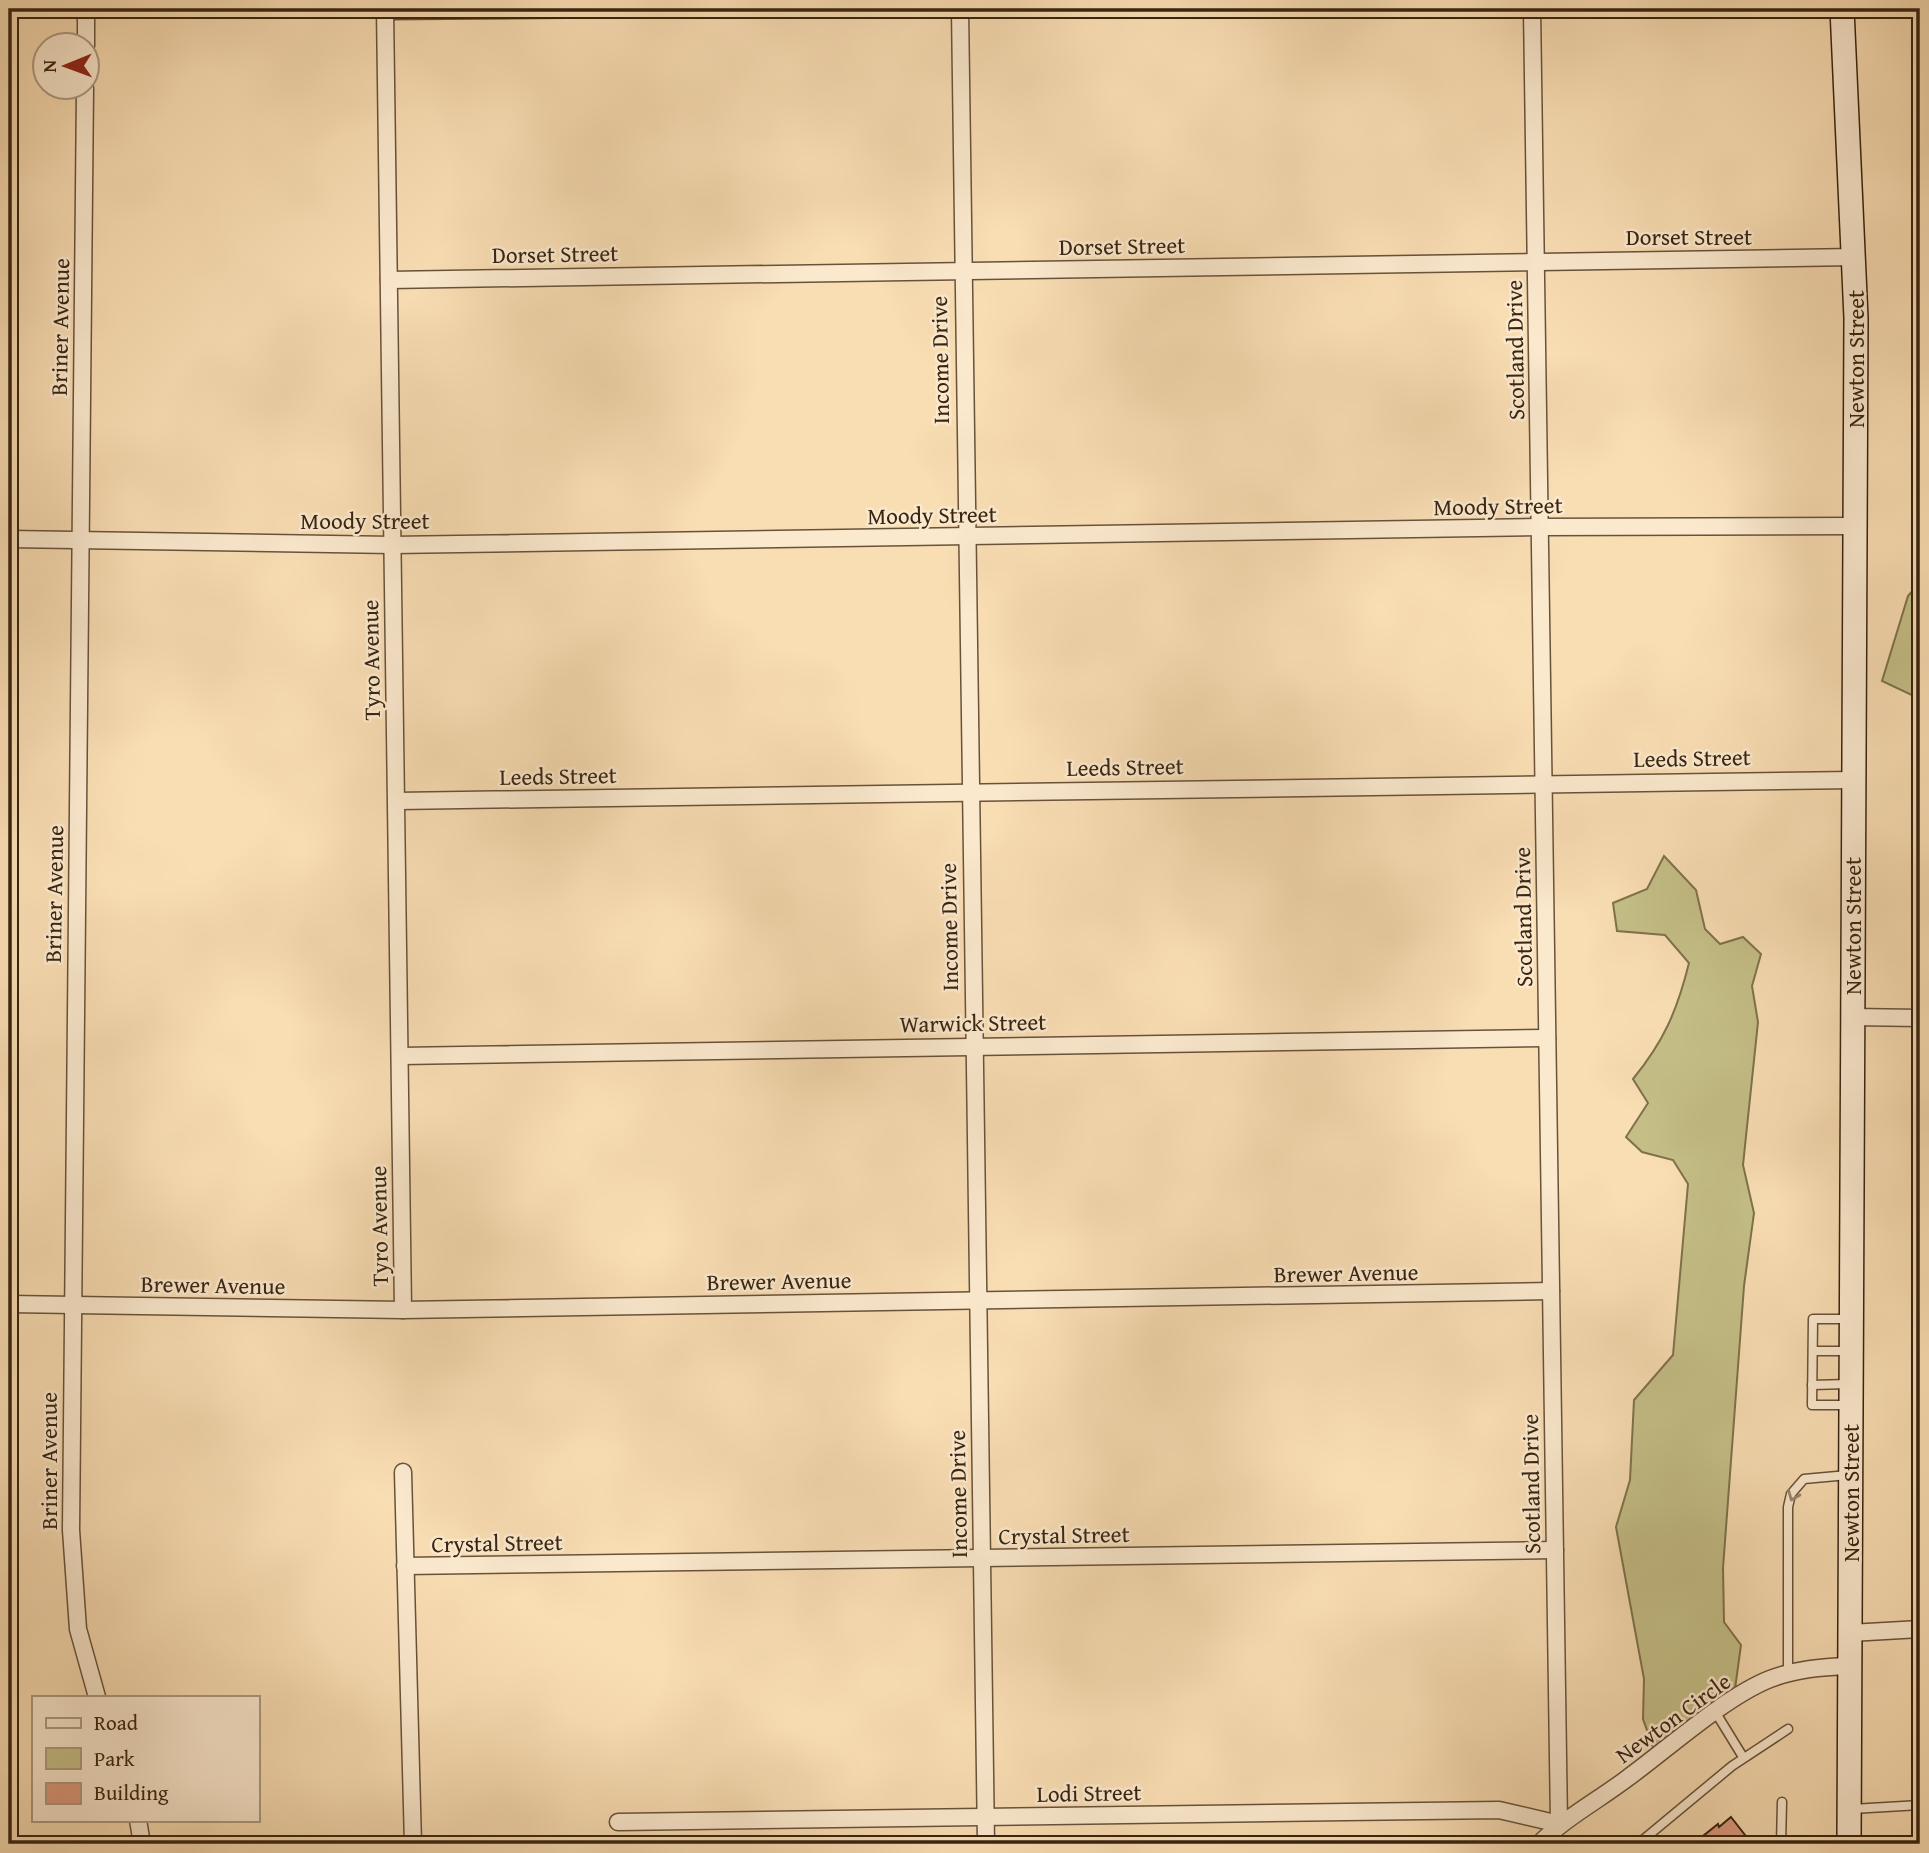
<svg xmlns="http://www.w3.org/2000/svg" width="1929" height="1853" viewBox="0 0 1929 1853" font-family="'Gentium Book Plus',serif">
<style>
.green{fill:#c5bf87;stroke:#7e724c;stroke-width:2}
.building{fill:#dd9b7e;stroke:#382411;stroke-width:2}
.lines{fill:none;stroke-linecap:round;stroke-linejoin:round}
.lane-casing{stroke:#68523a;stroke-width:11}
.street-casing{stroke:#68523a;stroke-width:19}
.secondary-casing{stroke:#382411;stroke-width:26}
.lane{stroke:#fbe9ce;stroke-width:8}
.street{stroke:#fbe9ce;stroke-width:16}
.secondary{stroke:#fbe9ce;stroke-width:23}
.oneway{stroke:#9a8670}
.labels{text-anchor:middle;stroke-width:5;stroke-linejoin:round;paint-order:stroke}
.street-label{font-size:23px;fill:#382411;stroke:#fbe9ce}
</style>
<rect width="100%" height="100%" fill="#f9ddb3"/>
<filter id="stains"><feTurbulence type="fractalNoise" baseFrequency=".00286" numOctaves="4"/><feColorMatrix values="0 0 0 0 .2 0 0 0 0 .09 0 0 0 0 .02 0 0 0 .5 -.17"/></filter>
<radialGradient id="worn" r=".72"><stop offset=".6" stop-color="#630" stop-opacity="0"/><stop offset="1" stop-color="#630" stop-opacity=".3"/></radialGradient>
<g class="green">
<polygon points="1920,582 1920,699 1882,681 1908,596"/>
<path d="M 1664,856 L 1696,890 L 1705,929 L 1720,944 L 1743,937 L 1761,954 L 1752,986 L 1758,1022 L 1743,1165 L 1754,1213 L 1744,1286 L 1723,1568 L 1724,1622 L 1741,1645 L 1735,1689 L 1654,1750 L 1643,1719 L 1644,1679 L 1616,1527 L 1630,1480 L 1634,1400 L 1673,1355 L 1688,1184 L 1673,1160 L 1642,1152 L 1626,1137 L 1648,1103 L 1633,1079 C 1664,1041 1677,1011 1689,963 L 1665,935 L 1617,931 L 1613,903 L 1647,889 Z"/>
</g>
<polygon class="building" points="1731,1817 1752,1844 1693,1844 1718,1824 1719,1827"/>
<g class="lines">
<g class="lane-casing">
<g id="lane">
<polyline points="1813,1351 1848,1351"/>
<polyline points="1812,1385 1847,1384"/>
<polyline points="1848,1405 1812,1405 1813,1319 1850,1319"/>
<polyline points="1788,1673 1788,1507 1791,1494 1804,1479 1848,1475"/>
<polyline points="1716,1713 1743,1757"/>
<polyline points="1852,1809 1920,1805"/>
<polyline points="1638,1844 1732,1766 1788,1729"/>
<polyline points="1781,1844 1782,1802"/>
</g>
</g>
<g class="street-casing">
<g id="street">
<polyline points="385,9 403,1310"/>
<polyline points="960,9 986,1844"/>
<polyline points="385,11 625,9"/>
<polyline points="86,46 86,9"/>
<polyline points="85,88 71,1530 78,1629 97,1697"/>
<polyline points="389,280 1855,257"/>
<polyline points="9,539 392,545 1540,527 1855,526"/>
<polyline points="397,801 1854,780"/>
<polyline points="1853,1017 1920,1018"/>
<polyline points="400,1056 1547,1038"/>
<polyline points="9,1304 403,1310 1551,1291"/>
<polyline points="403,1472 413,1844"/>
<polyline points="405,1566 1555,1550"/>
<polyline points="1850,1633 1920,1629"/>
<polyline points="138,1820 142,1844"/>
<polyline points="618,1822 1499,1810 1559,1824 1532,9"/>
<path d="M 1539,1844 C 1566,1817 1599,1800 1629,1777 C 1670,1747 1725,1697 1770,1679 C 1796,1669 1822,1667 1849,1666"/>
</g>
</g>
<g class="secondary-casing">
<polyline id="secondary" points="1842,9 1856,318 1849,1844"/>
</g>
<use href="#lane" class="lane"/>
<use href="#street" class="street"/>
<use href="#secondary" class="secondary"/>
</g>
<defs><path id="oneway-chevron" d="M-2-3.5L2.5 0L-2 3.5" fill="none" stroke-width="1.6" stroke-linecap="round" stroke-linejoin="round" transform="scale(1.75)"/></defs>
<use class="oneway" href="#oneway-chevron" transform="translate(1793 1496) rotate(112)"/>
<g class="labels">
<g class="street-label">
<text x="1689" y="245">Dorset Street</text>
<text transform="translate(1122 246) rotate(-1)" y="8">Dorset Street</text>
<text transform="translate(555 254) rotate(-1)" y="8">Dorset Street</text>
<text transform="translate(60 327) rotate(-89)" y="8">Briner Avenue</text>
<text transform="translate(1515 350) rotate(-91)" y="8">Scotland Drive</text>
<text transform="translate(1856 359) rotate(-90)" y="8">Newton Street</text>
<text transform="translate(940 360) rotate(-91)" y="8">Income Drive</text>
<text transform="translate(1498 506) rotate(-1)" y="8">Moody Street</text>
<text transform="translate(932 515) rotate(-1)" y="8">Moody Street</text>
<text x="365" y="529">Moody Street</text>
<text transform="translate(371 660) rotate(-91)" y="8">Tyro Avenue</text>
<text transform="translate(1692 758) rotate(-1)" y="8">Leeds Street</text>
<text transform="translate(1125 767) rotate(-1)" y="8">Leeds Street</text>
<text transform="translate(558 776) rotate(-1)" y="8">Leeds Street</text>
<text transform="translate(54 894) rotate(-89)" y="8">Briner Avenue</text>
<text transform="translate(1523 917) rotate(-91)" y="8">Scotland Drive</text>
<text transform="translate(1853 926) rotate(-90)" y="8">Newton Street</text>
<text transform="translate(949 927) rotate(-91)" y="8">Income Drive</text>
<text transform="translate(973 1023) rotate(-1)" y="8">Warwick Street</text>
<text transform="translate(379 1226) rotate(-91)" y="8">Tyro Avenue</text>
<text transform="translate(1346 1273) rotate(-1)" y="8">Brewer Avenue</text>
<text transform="translate(779 1281) rotate(-1)" y="8">Brewer Avenue</text>
<text transform="translate(213 1285) rotate(1)" y="8">Brewer Avenue</text>
<text transform="translate(49 1461) rotate(-90)" y="8">Briner Avenue</text>
<text transform="translate(1531 1484) rotate(-91)" y="8">Scotland Drive</text>
<text transform="translate(1851 1493) rotate(-90)" y="8">Newton Street</text>
<text transform="translate(958 1494) rotate(-91)" y="8">Income Drive</text>
<text transform="translate(1064 1535) rotate(-1)" y="8">Crystal Street</text>
<text transform="translate(497 1543) rotate(-1)" y="8">Crystal Street</text>
<text transform="translate(1673 1718) rotate(-36)" y="8">Newton Circle</text>
<text transform="translate(1089 1793) rotate(-1)" y="8">Lodi Street</text>
</g>
</g>
<rect width="1929" height="1853" fill="none" stroke="#f9ddb3" stroke-width="35"/>
<rect x="10" y="10" width="1908" height="1832" fill="none" stroke="#382411" stroke-width="3.5"/>
<rect x="18" y="18" width="1894" height="1818" fill="none" stroke="#382411" stroke-width="2"/>
<rect x="32" y="1696" width="228" height="126" fill="#fbe9ce" stroke="#ad9a82" stroke-width="2"/>
<rect x="46" y="1718" width="35" height="10" fill="#fbe9ce" stroke="#ad9a82" stroke-width="2"/>
<text x="94" y="1730" font-size="21" fill="#382411">Road</text>
<rect x="46" y="1748" width="35" height="21" fill="#c5bf87" stroke="#ad9a82" stroke-width="2"/>
<text x="94" y="1766" font-size="21" fill="#382411">Park</text>
<rect x="46" y="1783" width="35" height="21" fill="#dd9b7e" stroke="#ad9a82" stroke-width="2"/>
<text x="94" y="1800" font-size="21" fill="#382411">Building</text>
<g transform="translate(66 66) rotate(269)"><circle r="33" fill="#fbe9ce" stroke="#ad9a82" stroke-width="2"/>
<path d="M0-5L12 26L0 18L-12 26Z" fill="#8f2418"/>
<text y="-10" font-size="19" font-weight="bold" text-anchor="middle" fill="#382411">N</text>
</g>
<rect width="100%" height="100%" filter="url(#stains)"/>
<rect width="100%" height="100%" fill="url(#worn)"/>
</svg>
